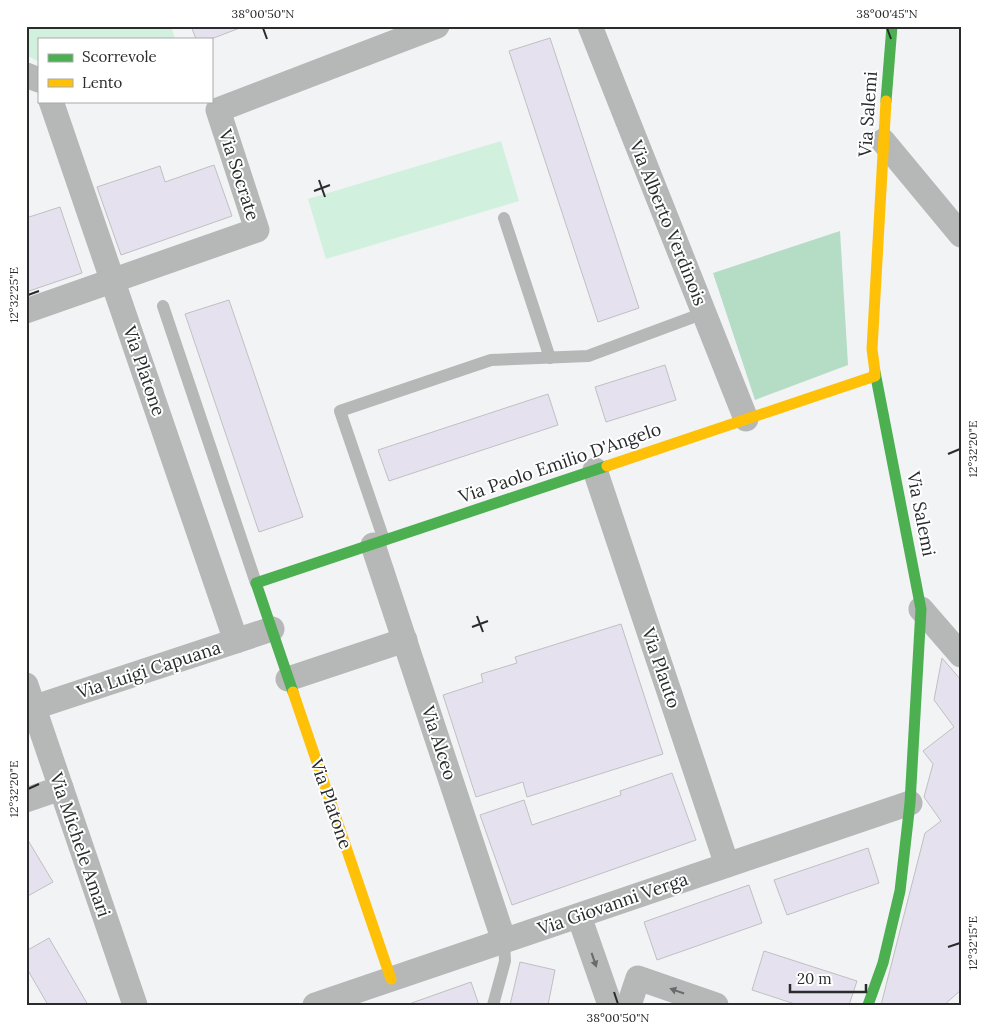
<svg xmlns="http://www.w3.org/2000/svg" width="987" height="1031" viewBox="0 0 987 1031" font-family="Lora,serif">
<style>
.green{fill:#d2f0de}
.forest{fill:#b5dcc5}
.building{fill:#e5e1ee;stroke:#c0c0c2}
.lines{fill:none;stroke-linecap:round;stroke-linejoin:round}
.lane{stroke:#b6b7b7;stroke-width:12}
.street{stroke:#b6b7b7;stroke-width:25}
.fast{stroke:#4caf50;stroke-width:11}
.slow{stroke:#ffc107;stroke-width:11}
.oneway{fill:#686a6b}
.ticks{fill:none;stroke:#292b2c;stroke-width:2}
.labels{text-anchor:middle;stroke-width:4;stroke-linejoin:round;paint-order:stroke}
.street-label{font-size:18px;fill:#292b2c;stroke:#fff}
.neatline{fill:none;stroke:#292b2c;stroke-width:2}
.ticks-label{font-size:12px;text-anchor:middle;fill:#292b2c}
</style>
<rect width="100%" height="100%" fill="#f1f3f5"/>
<g class="green">
<polygon points="26,26 171,26 175,39 39,39 39,62 26,55"/>
<polygon points="501,141 519,201 326,259 308,199"/>
</g>
<polygon class="forest" points="840,231 848,365 755,400 713,273"/>
<g class="building">
<polygon points="191,26 245,26 211,39 196,39"/>
<polygon points="550,38 639,308 598,322 509,51"/>
<polygon points="214,165 232,216 121,255 97,187 160,166 165,182"/>
<polygon points="60,207 82,273 26,292 26,218"/>
<polygon points="229,300 303,517 259,532 185,314"/>
<polygon points="665,365 676,400 606,422 595,387"/>
<polygon points="548,394 558,425 389,481 378,450"/>
<polygon points="621,624 663,754 527,797 523,782 476,797 443,695 483,682 481,674 517,663 515,657"/>
<polygon points="942,658 961,680 961,990 944,1005 881,1005 925,833 941,821 924,797 933,764 923,751 954,727 934,700"/>
<polygon points="672,773 696,840 512,905 480,815 524,800 532,825 621,795 620,791"/>
<polygon points="26,837 53,882 26,897"/>
<polygon points="868,848 879,883 787,915 774,880"/>
<polygon points="749,885 762,923 657,960 644,922"/>
<polygon points="49,938 88,1005 48,1005 26,967 26,951"/>
<polygon points="764,951 857,981 849,1005 798,1005 752,990"/>
<polygon points="520,962 555,970 548,1005 510,1005"/>
<polygon points="471,982 479,1005 406,1005"/>
</g>
<g class="lines">
<g class="lane">
<polyline points="504,218 550,358"/>
<polyline points="163,306 256,583"/>
<polyline points="384,540 340,411 491,360 588,356 704,313"/>
<polyline points="493,1005 505,961 504,941"/>
</g>
<g class="street">
<polyline points="590,26 746,419"/>
<polyline points="26,75 39,80"/>
<polyline points="51,101 236,641"/>
<polyline points="883,141 961,235"/>
<polyline points="26,311 257,230 218,110 437,26"/>
<polyline points="595,470 727,865"/>
<polyline points="373,545 504,941"/>
<polyline points="921,609 961,655"/>
<polyline points="288,679 405,640"/>
<polyline points="26,685 135,1005"/>
<polyline points="26,710 272,629"/>
<polyline points="26,800 61,788"/>
<polyline points="579,916 610,1005"/>
<polyline points="315,1005 910,803"/>
<polyline points="629,1005 638,978 716,1005"/>
</g>
<g class="fast">
<polyline points="886,101 892,26"/>
<polyline points="293,692 256,583 607,466"/>
<polyline points="868,1005 883,963 900,891 910,803 921,609 875,372"/>
</g>
<g class="slow">
<polyline points="875,372 872,349 886,101"/>
<polyline points="607,466 875,376"/>
<polyline points="293,692 391,979"/>
</g>
</g>
<defs><path id="oneway-solid" d="M-6-.8H1V-3.2L6.5 0L1 3.2V.8H-6Z" transform="scale(1.25)"/></defs>
<g class="oneway">
<use href="#oneway-solid" transform="translate(594 960) rotate(71)"/>
<use href="#oneway-solid" transform="translate(677 991) rotate(-161)"/>
</g>
<path class="ticks" d="M 263,28 L 267,39M 887,28 L 891,39M 319,180 L 325,197M 314,191 L 330,185M 28,295 L 39,291M 948,454 L 960,449M 477,616 L 483,632M 472,627 L 488,621M 28,789 L 39,784M 948,947 L 960,943M 614,992 L 618,1004"/>
<g class="labels">
<g class="street-label">
<text transform="translate(868 114) rotate(-86)" y="6">Via Salemi</text>
<text transform="translate(239 175) rotate(72)" y="6">Via Socrate</text>
<text transform="translate(668 223) rotate(68)" y="6">Via Alberto Verdinois</text>
<text transform="translate(144 371) rotate(71)" y="6">Via Platone</text>
<text transform="translate(560 463) rotate(-19)" y="6">Via Paolo Emilio D'Angelo</text>
<text transform="translate(921 514) rotate(79)" y="6">Via Salemi</text>
<text transform="translate(661 668) rotate(71)" y="6">Via Plauto</text>
<text transform="translate(149 670) rotate(-18)" y="6">Via Luigi Capuana</text>
<text transform="translate(439 743) rotate(72)" y="6">Via Alceo</text>
<text transform="translate(331 804) rotate(71)" y="6">Via Platone</text>
<text transform="translate(80 845) rotate(71)" y="6">Via Michele Amari</text>
<text transform="translate(613 904) rotate(-19)" y="6">Via Giovanni Verga</text>
</g>
</g>
<rect width="987" height="1031" fill="none" stroke="#ffffff" stroke-width="55"/>
<rect x="38" y="38" width="175" height="65" fill="#ffffff" stroke="#a9aaab"/>
<rect x="48" y="54" width="25" height="8" fill="#4caf50" stroke="#a9aaab"/>
<text x="82" y="62" font-size="15" fill="#292b2c">Scorrevole</text>
<rect x="48" y="79" width="25" height="8" fill="#ffc107" stroke="#a9aaab"/>
<text x="82" y="88" font-size="15" fill="#292b2c">Lento</text>
<path d="M790 984v8h76v-8" fill="none" stroke="#292b2c" stroke-width="2.5"/>
<text x="797" y="984" font-size="15" fill="#292b2c" stroke="#ffffff" stroke-width="4" paint-order="stroke">20 m</text>
<rect x="28" y="28" width="932" height="976" class="neatline"/>
<g class="ticks-label">
<text x="263" y="18">38°00'50"N</text>
<text x="887" y="18">38°00'45"N</text>
<text transform="translate(14 295) rotate(-90)" y="4">12°32'25"E</text>
<text transform="translate(973 449) rotate(-90)" y="4">12°32'20"E</text>
<text transform="translate(14 789) rotate(-90)" y="4">12°32'20"E</text>
<text transform="translate(973 943) rotate(-90)" y="4">12°32'15"E</text>
<text x="618" y="1022">38°00'50"N</text>
</g>
</svg>
